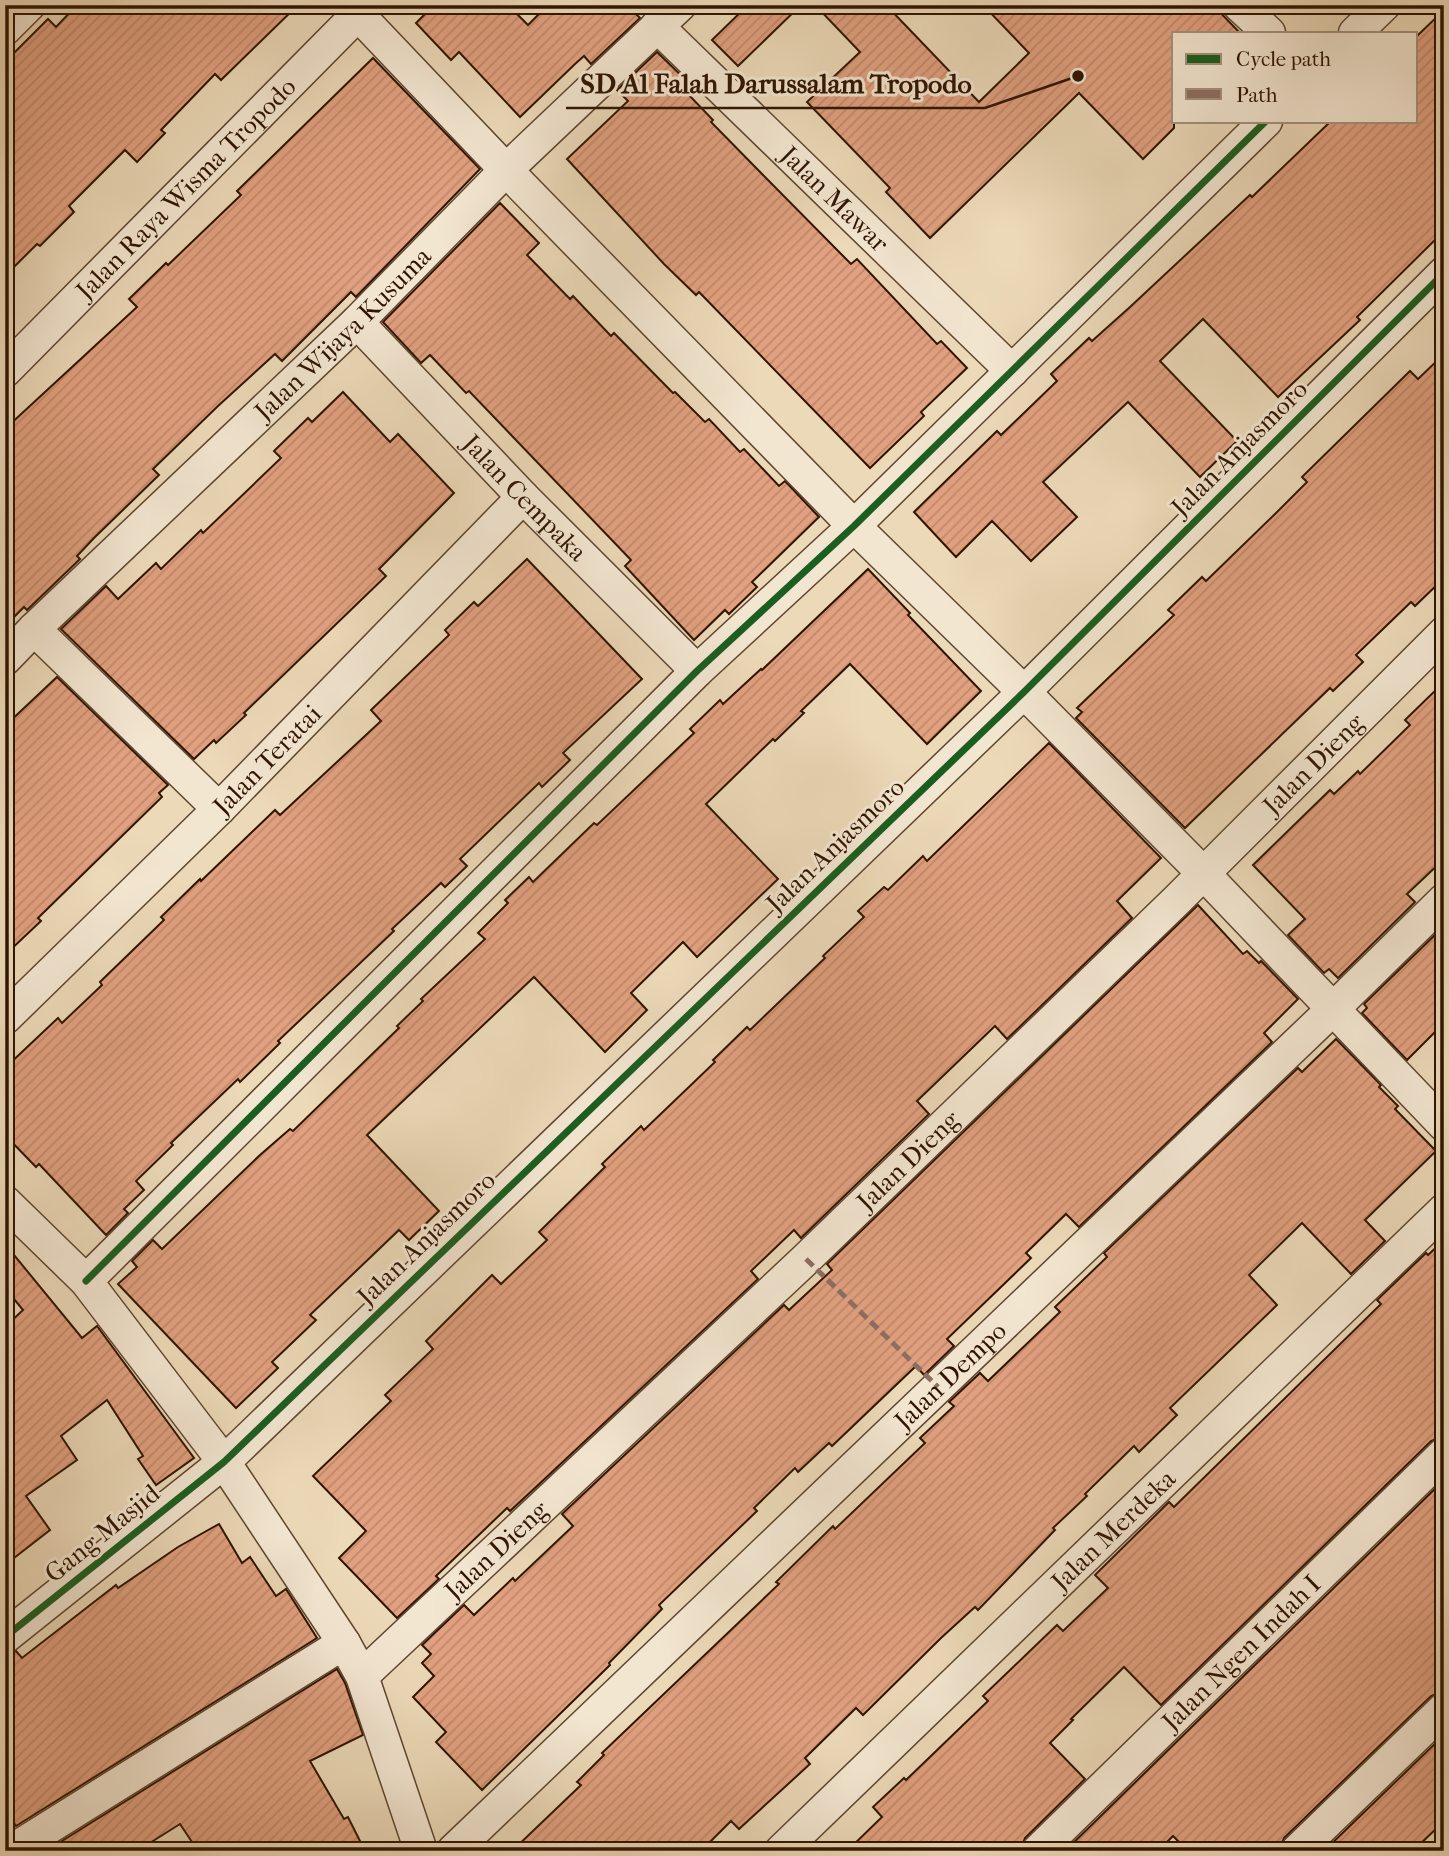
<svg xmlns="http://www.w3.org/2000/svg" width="1449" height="1856" viewBox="0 0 1449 1856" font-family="'IM FELL French Canon',serif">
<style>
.building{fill:url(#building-hatch);stroke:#2f1400;stroke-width:2}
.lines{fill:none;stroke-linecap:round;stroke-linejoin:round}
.minor-casing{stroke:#5e452e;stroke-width:35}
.minor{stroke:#f3e6d1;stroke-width:32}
.quiet{stroke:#8d6e63;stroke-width:5;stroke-dasharray:10 5;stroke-linecap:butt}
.cycleway-casing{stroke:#f3e6d1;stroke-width:11}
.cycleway{stroke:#1b5e20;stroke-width:7}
.labels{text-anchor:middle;stroke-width:6;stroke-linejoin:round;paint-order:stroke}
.street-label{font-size:26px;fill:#2f1400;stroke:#f3e6d1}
.leader{fill:none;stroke:#2f1400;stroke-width:2.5}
.callout-dot{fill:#2f1400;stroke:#f3e6d1;stroke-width:2.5}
.callout-label{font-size:28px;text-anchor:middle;font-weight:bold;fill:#2f1400;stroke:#f3e6d1;stroke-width:6;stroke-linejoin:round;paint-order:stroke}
</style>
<defs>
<pattern id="building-hatch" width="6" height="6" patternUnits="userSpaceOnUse" patternTransform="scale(1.75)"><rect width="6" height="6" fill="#e1a07f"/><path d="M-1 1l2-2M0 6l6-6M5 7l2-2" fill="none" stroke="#c1896c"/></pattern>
</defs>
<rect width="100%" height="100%" fill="#ecd9b8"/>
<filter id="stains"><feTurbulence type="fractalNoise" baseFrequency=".00286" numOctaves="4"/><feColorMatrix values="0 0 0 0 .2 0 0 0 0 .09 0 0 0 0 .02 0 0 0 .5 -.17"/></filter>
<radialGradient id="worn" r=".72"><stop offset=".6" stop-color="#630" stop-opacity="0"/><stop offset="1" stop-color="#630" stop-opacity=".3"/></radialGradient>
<g class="building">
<polygon points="77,5 298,5 221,80 215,74 161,130 165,133 137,162 125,150 69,206 74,212 40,246 37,244 5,276 5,62 48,19 56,27"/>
<polygon points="434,5 508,5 528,25 548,5 627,5 640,18 591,64 584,56 575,64 520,117 459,52 451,60 416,23"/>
<polygon points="748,5 801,5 738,66 712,40"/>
<polygon points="815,5 886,5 979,102 1029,53 983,5 1213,5 1240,33 1174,33 1174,128 1143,159 1079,93 930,238 886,192 890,188 807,102 860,52"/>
<polygon points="1444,10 1444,231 1357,317 1360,320 1278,397 1203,319 1160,361 1237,441 1200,477 1128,402 1043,482 1077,517 1031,561 992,521 956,557 914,512 997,431 1001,435 1057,381 1051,374 1089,338 1092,341 1130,307 1250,195 1252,197 1331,121 1416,121 1416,37"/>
<polygon points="657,52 691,85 685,91 713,120 711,122 765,177 851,264 857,259 937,344 941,341 967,368 921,412 924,416 870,468 699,292 696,295 664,264 567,159 628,101 617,90"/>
<polygon points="373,58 480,169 356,297 351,292 282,361 275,354 218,406 153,469 159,475 94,538 77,556 80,559 27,610 24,607 5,626 5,429 137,307 129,299 166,263 168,265 241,195 237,191"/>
<polygon points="500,203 539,243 527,255 570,299 573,296 611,336 614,333 673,393 675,392 705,422 709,419 740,452 744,449 779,486 785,481 819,517 752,582 757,587 729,614 725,610 694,640 625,566 631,560 469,391 466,393 430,355 421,363 383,322"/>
<polygon points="1444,354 1444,578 1415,606 1411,602 1356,655 1363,662 1333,691 1330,688 1185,828 1076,718 1082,712 1077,708 1174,615 1168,610 1202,577 1206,581 1275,514 1307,482 1302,477 1410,371 1418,379"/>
<polygon points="343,392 390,442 398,434 454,493 379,569 386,576 244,713 246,715 216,743 214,740 194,759 61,629 106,586 118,599 156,563 161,569 201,530 203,533 281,458 274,451 308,418 312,422"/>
<polygon points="527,559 642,679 563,753 570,760 542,787 539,783 460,859 467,866 445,887 441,883 392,929 394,931 278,1041 280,1043 240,1082 238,1079 171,1143 173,1145 136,1181 144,1190 124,1209 128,1213 106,1235 39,1164 36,1167 5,1135 5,1068 58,1018 62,1023 102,985 100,982 164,920 161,917 200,879 201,881 275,810 280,815 381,721 371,710 449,635 445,630 474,602 478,606"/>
<polygon points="868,569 910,613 908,615 981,691 927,744 850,664 801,711 804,713 775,741 773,739 706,804 778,879 697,957 683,942 631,993 647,1010 605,1052 534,977 367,1135 439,1211 409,1240 399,1230 310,1315 316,1320 272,1362 278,1368 236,1408 118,1284 137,1267 132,1261 153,1240 162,1249 260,1155 290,1129 293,1131 399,1028 397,1026 423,1001 421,999 485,939 478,933 508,903 505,900 529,877 533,882 594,823 597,825 694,733 690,729 720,700 723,704 761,669 762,670"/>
<polygon points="57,677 168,785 159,793 162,797 38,918 41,921 5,955 5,726"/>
<polygon points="1444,682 1444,859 1407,894 1415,902 1338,978 1329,969 1324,973 1288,935 1305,919 1253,865 1330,790 1334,794 1358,771 1360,774 1410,725 1405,720"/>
<polygon points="1049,743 1161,858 1117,901 1132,918 1007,1039 995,1026 917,1101 929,1114 801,1238 794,1230 751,1271 758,1279 536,1487 510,1511 507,1508 436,1576 439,1579 397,1618 339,1558 366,1531 313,1476 391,1401 385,1395 433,1349 426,1341 492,1275 501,1284 547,1240 539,1232 605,1167 602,1164 641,1126 644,1130 715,1062 713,1060 747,1027 750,1030 825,958 823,956 864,917 858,911 884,887 888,890 923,856 927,861"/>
<polygon points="1198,905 1243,954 1247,951 1259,963 1261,961 1298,999 1264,1033 1272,1042 1079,1227 1066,1214 1026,1253 1031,1258 947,1339 954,1346 924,1375 916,1366 832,1446 829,1443 798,1472 795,1468 754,1508 757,1511 659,1605 662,1609 609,1663 610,1665 482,1790 436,1742 446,1732 413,1697 434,1676 422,1663 431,1654 422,1645 464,1605 474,1615 513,1578 515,1581 573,1526 562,1514 784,1305 789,1310 832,1270 827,1264"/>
<polygon points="1441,929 1444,932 1444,1023 1407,1060 1362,1013 1367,1008 1364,1004"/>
<polygon points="1336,1039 1381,1085 1379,1087 1398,1106 1395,1109 1436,1151 1365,1220 1385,1241 1351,1274 1302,1223 1249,1275 1277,1305 1170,1408 1177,1415 1139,1452 1134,1446 1085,1494 1087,1496 1053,1528 1055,1530 978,1610 975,1607 941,1638 863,1715 856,1708 805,1758 810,1764 739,1829 731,1821 701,1851 512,1851 581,1785 577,1782 604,1755 602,1753 779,1584 776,1582 833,1526 835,1529 925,1443 920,1438 954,1406 949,1402 980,1373 988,1381 1060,1312 1055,1307 1107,1257 1104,1253 1298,1068 1302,1072"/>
<polygon points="1444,1240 1444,1436 1431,1441 1161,1705 1124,1667 1071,1719 1073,1720 1050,1743 1085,1779 1025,1838 1020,1851 847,1851 882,1817 873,1807 904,1778 906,1780 988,1701 983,1696 1057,1625 1063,1631 1108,1588 1095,1575 1169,1502 1174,1507 1381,1304 1377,1300 1426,1253 1428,1255"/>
<polygon points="5,1244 82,1338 97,1326 194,1458 156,1485 138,1459 143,1456 107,1400 61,1436 77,1460 26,1496 50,1530 5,1565 5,1327 23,1310 5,1288"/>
<polygon points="1444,1480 1444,1691 1431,1696 1284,1838 1279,1851 1188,1851 1173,1836 1158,1851 1065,1851"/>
<polygon points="219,1524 242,1563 250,1557 276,1596 286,1589 317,1638 16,1826 5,1810 5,1655 16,1651 22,1658 116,1585 118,1588 178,1547"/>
<polygon points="337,1669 345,1683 363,1735 310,1761 344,1819 348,1817 365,1851 198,1851 180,1824 137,1851 46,1851"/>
<polygon points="1444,1735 1444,1821 1413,1851 1324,1851"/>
</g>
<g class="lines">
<g class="minor-casing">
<g id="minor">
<polyline points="349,5 506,170 854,526 1024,692 1204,874 1444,1125"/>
<polyline points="1239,5 1269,33"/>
<path id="s1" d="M 657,26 L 1012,371"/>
<polyline points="5,29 29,5"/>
<polyline points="1355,33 1384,5"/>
<path id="s2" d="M 357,322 L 523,497 L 697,671"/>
<path id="s3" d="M 5,371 L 367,5"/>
<polyline points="34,629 219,809"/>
<path id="s4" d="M 5,659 L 34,629 L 357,322 L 506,170 L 680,5"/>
<path id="s5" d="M 5,1018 L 219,809 L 523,497"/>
<polyline points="5,1202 86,1281 224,1462 344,1643 362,1676 421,1851"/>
<polyline points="86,1281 697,671 854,526 1266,121"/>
<polyline points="5,1637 224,1462 1024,692 1444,273"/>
<path id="s6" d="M 362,1676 L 806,1259 L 1177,900 L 1444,633"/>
<polyline points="11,1851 344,1643"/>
<path id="s7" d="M 453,1851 L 1332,1010 L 1444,900"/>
<path id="s8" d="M 781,1851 L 1444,1210"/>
<path id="s9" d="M 1038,1851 L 1444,1454"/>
<polyline points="1297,1851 1444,1709"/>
</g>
</g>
<use href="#minor" class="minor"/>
<polyline class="quiet" points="806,1259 938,1387"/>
<g class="cycleway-casing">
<g id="cycleway">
<polyline points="86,1281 697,671 854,526 1266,121"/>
<polyline points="5,1637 224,1462 1024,692 1444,273"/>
</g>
</g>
<use href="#cycleway" class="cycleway"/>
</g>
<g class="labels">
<g class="street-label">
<text dy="9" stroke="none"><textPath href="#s3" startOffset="257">Jalan Raya Wisma Tropodo</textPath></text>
<text dy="9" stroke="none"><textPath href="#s1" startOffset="248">Jalan Mawar</textPath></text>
<text dy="9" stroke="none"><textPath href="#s4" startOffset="469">Jalan Wijaya Kusuma</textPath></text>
<text transform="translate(1239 448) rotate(-45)" y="9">Jalan Anjasmoro</text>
<text dy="9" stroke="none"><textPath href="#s2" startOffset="243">Jalan Cempaka</textPath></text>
<text dy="9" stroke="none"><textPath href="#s5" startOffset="368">Jalan Teratai</textPath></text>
<text dy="9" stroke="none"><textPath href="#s6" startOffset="1318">Jalan Dieng</textPath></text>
<text transform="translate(835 845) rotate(-44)" y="9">Jalan Anjasmoro</text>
<text dy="9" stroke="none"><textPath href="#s6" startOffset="751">Jalan Dieng</textPath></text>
<text transform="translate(426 1238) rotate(-44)" y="9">Jalan Anjasmoro</text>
<text dy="9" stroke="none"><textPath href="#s7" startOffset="688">Jalan Dempo</textPath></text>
<text dy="9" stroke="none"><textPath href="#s8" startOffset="462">Jalan Merdeka</textPath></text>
<text transform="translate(102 1533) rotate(-39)" y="9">Gang Masjid</text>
<text dy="9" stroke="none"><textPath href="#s6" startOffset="184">Jalan Dieng</textPath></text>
<text dy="9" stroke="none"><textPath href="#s9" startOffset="284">Jalan Ngen Indah I</textPath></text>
</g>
</g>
<path class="leader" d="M1078 76L985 108H566"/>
<circle class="callout-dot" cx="1078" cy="76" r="7"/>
<g class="callout-label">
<text x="776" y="93">SD Al Falah Darussalam Tropodo</text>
</g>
<rect width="1449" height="1856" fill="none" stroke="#ecd9b8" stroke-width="28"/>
<rect x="7" y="7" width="1435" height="1842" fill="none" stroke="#2f1400" stroke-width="3.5"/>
<rect x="14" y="14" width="1421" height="1828" fill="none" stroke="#2f1400" stroke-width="2"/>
<rect x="1172" y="32" width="245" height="91" fill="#f3e6d1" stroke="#a5927d" stroke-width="2"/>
<rect x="1186" y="54" width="35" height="10" fill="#1b5e20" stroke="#a5927d" stroke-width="2"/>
<text x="1236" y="66" font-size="21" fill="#2f1400">Cycle path</text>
<rect x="1186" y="89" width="35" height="10" fill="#8d6e63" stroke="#a5927d" stroke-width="2"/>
<text x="1236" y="102" font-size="21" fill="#2f1400">Path</text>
<rect width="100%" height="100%" filter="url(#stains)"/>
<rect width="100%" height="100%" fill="url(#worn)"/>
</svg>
